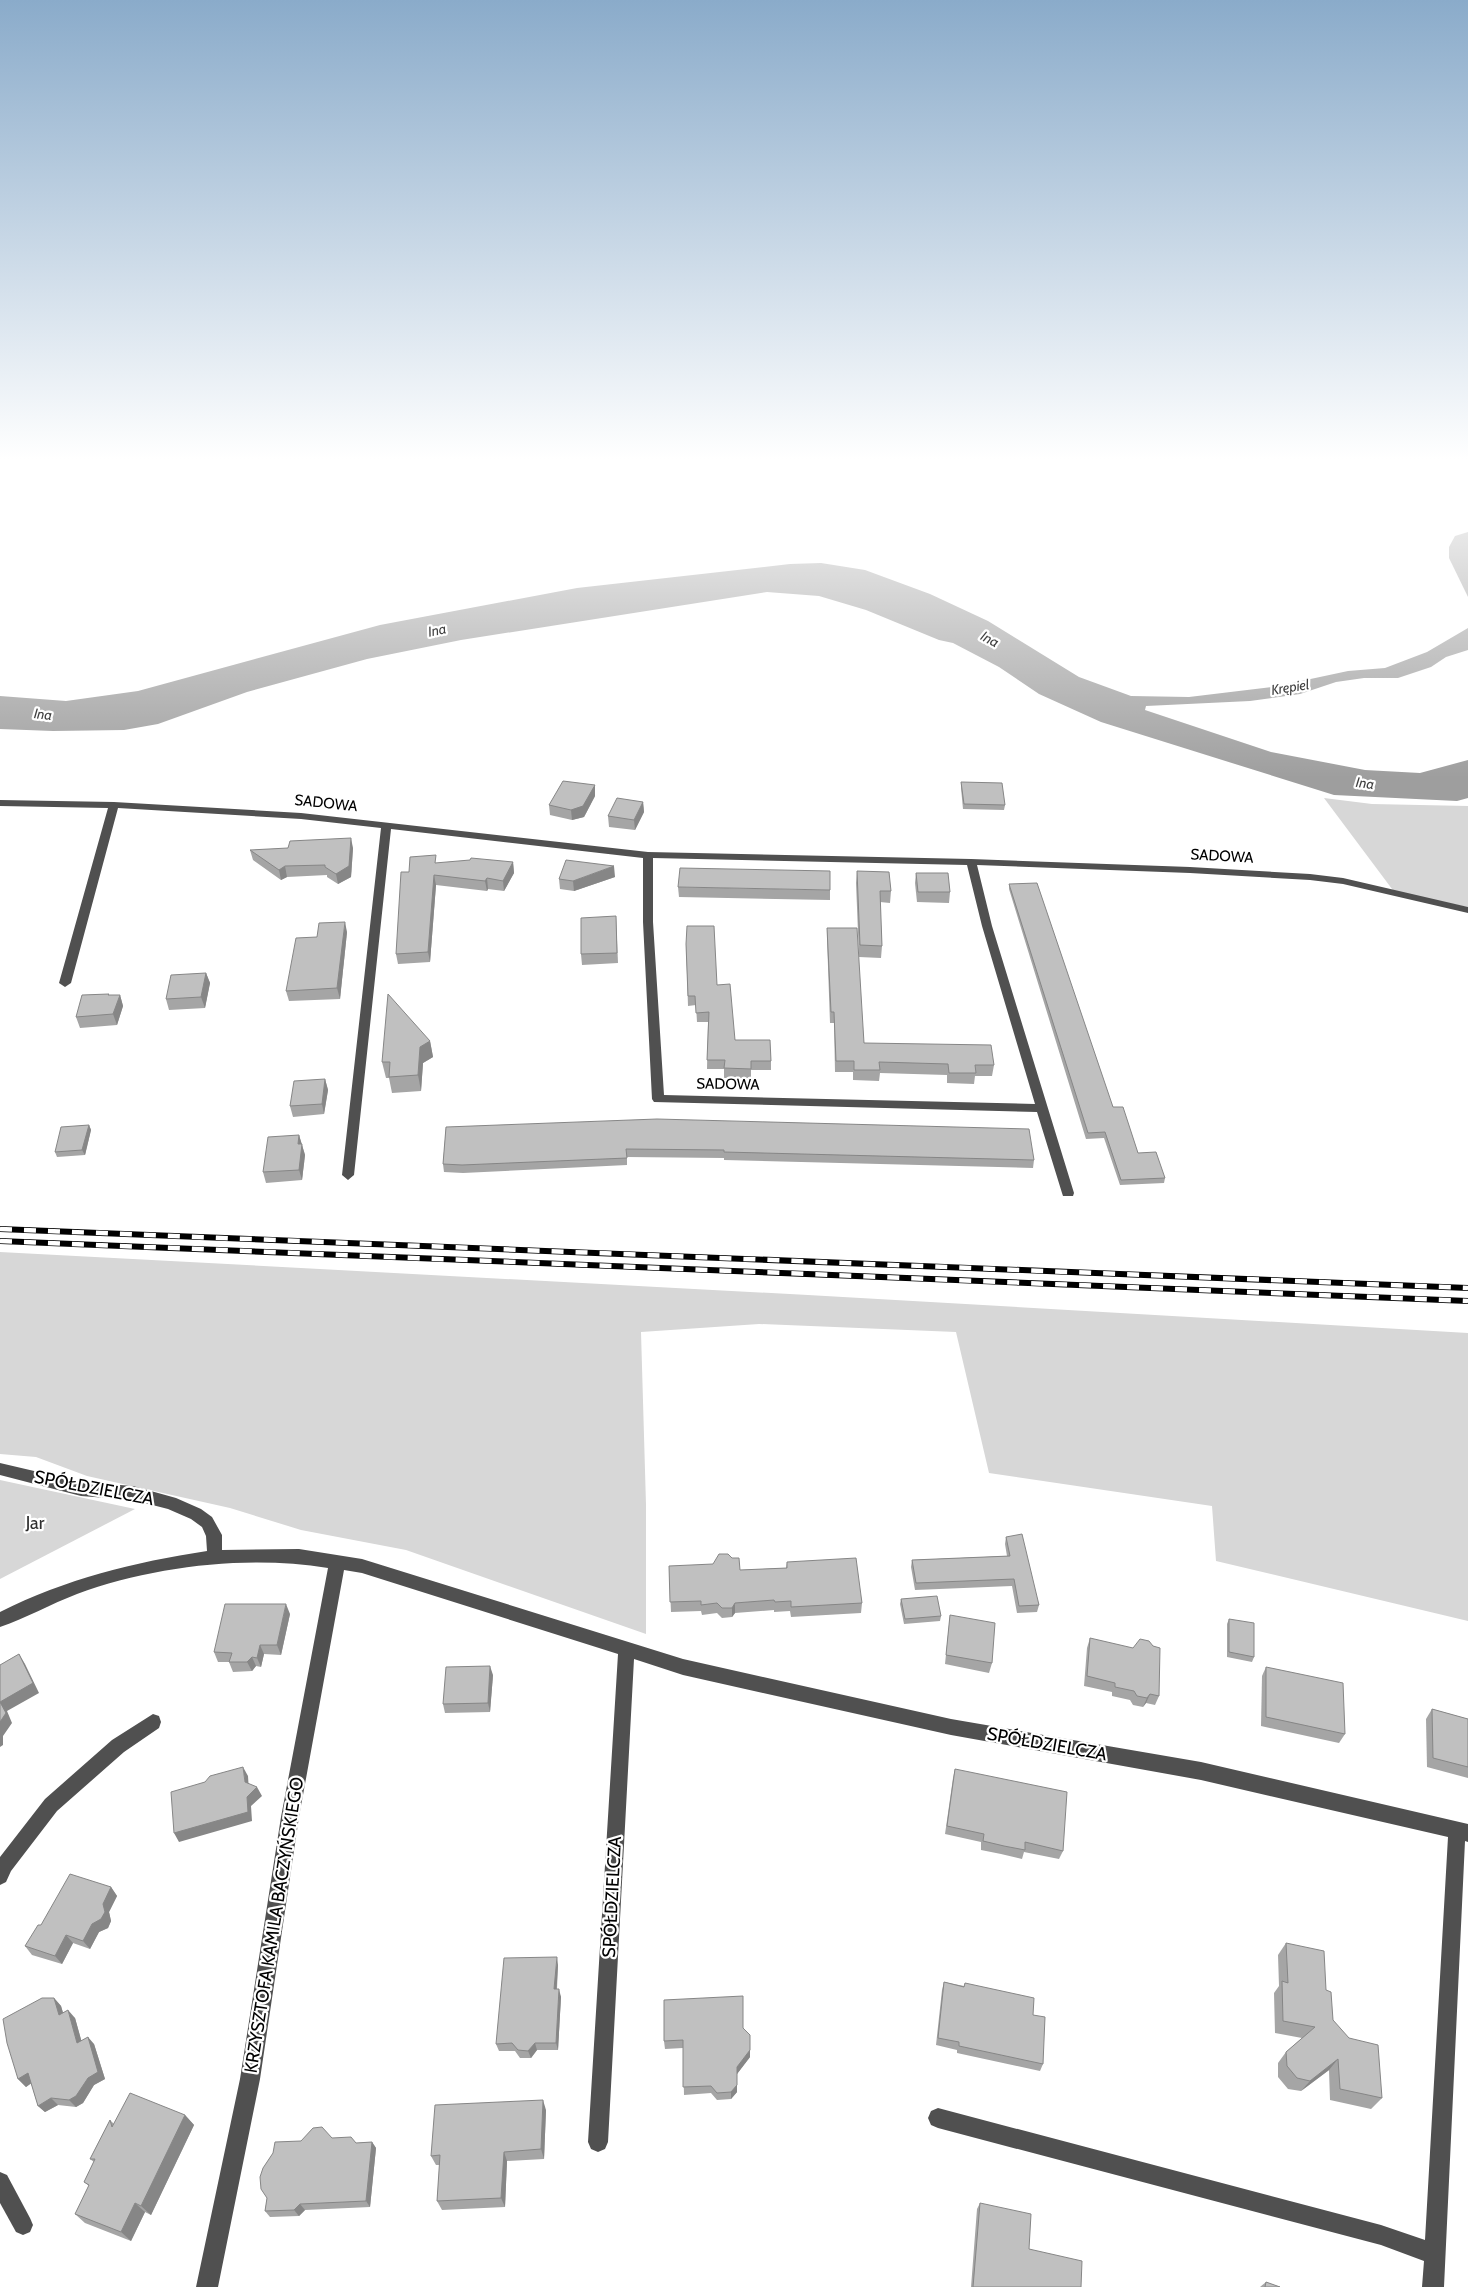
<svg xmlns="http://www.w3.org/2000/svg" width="1468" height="2287" viewBox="0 0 1468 2287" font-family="Cabin,sans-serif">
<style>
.green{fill:#d7d7d7}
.water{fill:#9e9e9e}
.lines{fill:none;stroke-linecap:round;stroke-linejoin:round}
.minor{fill:#505050;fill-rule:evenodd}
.rail-casing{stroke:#000;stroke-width:6}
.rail{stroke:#fff;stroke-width:4.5;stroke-dasharray:12;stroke-linecap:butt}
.wall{fill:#a5a5a5}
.shaded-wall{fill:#868686}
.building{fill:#c0c0c0;stroke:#868686}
.labels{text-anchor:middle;stroke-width:4.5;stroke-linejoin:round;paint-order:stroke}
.far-water-label{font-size:14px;font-style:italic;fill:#3f3f3f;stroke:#fff}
.street-label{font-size:15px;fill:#000;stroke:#fff}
.near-street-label{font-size:18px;fill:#000;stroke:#fff}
.near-park-label{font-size:18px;fill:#2e2e2e;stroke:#fff}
</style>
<rect width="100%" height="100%" fill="#fff"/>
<g class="green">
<polygon points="1324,798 1372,804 1468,806 1468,907 1395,893"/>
<polygon points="0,1252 808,1295 1468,1333 1468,1621 1216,1561 1212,1506 989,1473 956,1332 759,1324 641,1332 646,1505 646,1634 406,1550 301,1530 230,1508 87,1476 36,1457 0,1454"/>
<polygon points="0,1480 135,1509 0,1579"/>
</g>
<g class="water">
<polygon points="1468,532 1468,597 1449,558 1449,547 1455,536"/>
<polygon points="821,563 865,570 930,594 988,621 1079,677 1131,696 1189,697 1273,687 1348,671 1385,668 1427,652 1468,628 1468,650 1446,657 1431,667 1398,678 1364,678 1336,682 1300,694 1250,701 1146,706 1145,710 1271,752 1365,770 1420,773 1468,760 1468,798 1457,801 1334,795 1101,722 1039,694 999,667 953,643 939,640 866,610 819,596 767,592 461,640 367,659 247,692 158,724 124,730 53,731 0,729 0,696 66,701 138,691 380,625 577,588 790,564"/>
</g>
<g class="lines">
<g class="minor">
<path d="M 0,800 L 114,802 L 301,813 L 648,852 L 971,859 L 1190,867 L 1310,874 L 1343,878 L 1468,907 L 1468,913 L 1343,884 L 1310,880 L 1190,873 L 977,865 L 992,926 L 1074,1193 L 1073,1196 L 1063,1196 L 1062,1193 L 1037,1112 L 654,1102 L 652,1099 L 643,922 L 643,858 L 391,829 L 354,1175 L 348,1180 L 342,1175 L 381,828 L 301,819 L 118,808 L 71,983 L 65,987 L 59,983 L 108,808 L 0,806 ZM 653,858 L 967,865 L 982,926 L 1035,1104 L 664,1095 L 653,922 Z"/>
<path d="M 0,1463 L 81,1482 L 133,1486 L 176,1498 L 201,1509 L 212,1517 L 222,1535 L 222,1550 L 299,1549 L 362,1559 L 683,1659 L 951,1719 L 1201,1762 L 1468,1824 L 1468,1842 L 1465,1841 L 1444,2287 L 1422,2287 L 1424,2261 L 1381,2245 L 938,2128 L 931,2125 L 928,2118 L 931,2111 L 938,2108 L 1381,2225 L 1425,2240 L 1448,1837 L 1201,1780 L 951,1735 L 683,1675 L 634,1659 L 608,2142 L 605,2149 L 598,2152 L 591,2149 L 588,2142 L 618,1654 L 362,1573 L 344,1570 L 299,1817 L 260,2079 L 218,2287 L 196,2287 L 240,2079 L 281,1817 L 328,1568 C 247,1555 154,1566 77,1594 C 51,1604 26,1618 0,1627 L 0,1612 C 66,1579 134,1562 207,1551 L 206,1536 L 202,1527 L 191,1519 L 168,1509 L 133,1500 L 81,1496 L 0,1475 Z"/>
<polygon points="153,1714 159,1716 161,1722 159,1728 124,1752 57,1811 11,1871 6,1882 0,1885 0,1857 45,1799 112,1740"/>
<polygon points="0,2172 7,2175 30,2218 33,2225 30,2232 23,2235 16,2232 0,2203"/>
</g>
<g class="rail-casing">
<g id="rail">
<polyline points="0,1229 1468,1288"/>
<polyline points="0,1241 1468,1301"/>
</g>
</g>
<use href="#rail" class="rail"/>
</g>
<g class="wall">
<polygon points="961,782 1005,805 1004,810 963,809 961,788"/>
<polygon points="595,796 584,817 572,820 550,815 549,805"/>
<polygon points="643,802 644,812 635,830 609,827 608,816"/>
<polygon points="353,848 351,877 338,884 327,877 327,875 287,877 281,880 253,860 250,850"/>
<polygon points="513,862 514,873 504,891 488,889 487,891 436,885 430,962 398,964 396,954 437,863"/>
<polygon points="857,871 891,891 890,903 880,902 882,946 881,958 859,957 856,883"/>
<polygon points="916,873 950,892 949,903 917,902 915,883"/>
<polygon points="615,877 574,891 560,889 559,879"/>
<polygon points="1009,884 1113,1107 1138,1153 1165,1178 1164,1183 1120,1185 1104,1138 1086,1139 1009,889"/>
<polygon points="678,887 830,890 830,900 679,897"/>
<polygon points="616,916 618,963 582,965 581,954"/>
<polygon points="827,928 864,1043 994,1065 992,1076 975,1076 974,1084 947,1083 947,1075 880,1073 879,1081 853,1080 853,1072 835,1072 834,1023 830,1023 827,938"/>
<polygon points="347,932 340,999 289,1001 286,991 317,937"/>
<polygon points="686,944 717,985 735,1040 771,1061 771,1070 751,1070 751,1078 724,1078 724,1069 707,1069 708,1022 697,1022 696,1005 688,1006"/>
<polygon points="206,973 210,983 205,1008 169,1010 166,999"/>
<polygon points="109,994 109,995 120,995 123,1006 117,1025 80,1028 76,1017"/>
<polygon points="430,1041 433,1057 423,1063 421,1091 392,1093 389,1078 386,1078 382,1062"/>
<polygon points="325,1079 328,1090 324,1114 293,1117 290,1106"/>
<polygon points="89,1125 91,1130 85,1155 57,1157 55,1152"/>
<polygon points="446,1127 1034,1160 1033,1168 724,1160 724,1158 627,1157 627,1165 463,1173 444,1172 443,1164"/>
<polygon points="299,1135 305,1155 302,1180 266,1183 263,1172"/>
<polygon points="1006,1537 1039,1605 1037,1612 1017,1613 1012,1586 915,1590 911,1567 912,1560 1007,1556 1005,1544"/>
<polygon points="787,1562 862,1603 861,1613 791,1617 790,1611 774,1612 774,1610 735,1613 732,1617 722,1618 717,1613 702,1615 701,1611 671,1612 669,1566 740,1570 786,1568"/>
<polygon points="901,1599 941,1616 940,1621 904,1624 900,1604"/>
<polygon points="290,1614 281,1655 264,1654 261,1667 256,1666 252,1671 233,1672 229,1662 218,1662 214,1652"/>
<polygon points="950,1615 992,1663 989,1673 945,1664 949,1625"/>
<polygon points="1229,1619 1254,1657 1252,1662 1227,1657 1227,1624"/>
<polygon points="1090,1638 1159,1696 1155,1705 1146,1703 1143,1707 1133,1705 1130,1700 1112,1696 1112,1692 1084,1686 1087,1648"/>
<polygon points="1266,1667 1345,1734 1339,1743 1261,1726 1262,1676"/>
<polygon points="493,1675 490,1712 445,1713 443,1704"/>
<polygon points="1432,1709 1468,1719 1468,1778 1427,1767 1426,1719"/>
<polygon points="955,1769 1063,1851 1059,1859 1024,1852 1022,1859 1001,1854 981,1850 981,1842 945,1834 953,1778"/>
<polygon points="111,1887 117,1896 109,1912 111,1921 108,1928 99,1932 90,1949 73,1943 62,1964 32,1955 25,1946 41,1925"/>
<polygon points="1286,1943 1326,1990 1333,2020 1382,2098 1371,2109 1330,2100 1329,2070 1301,2091 1288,2089 1278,2077 1278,2063 1286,2052 1302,2038 1275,2033 1274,1993 1279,1986 1278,1955"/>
<polygon points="558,1965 557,1989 561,1997 558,2050 537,2050 531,2058 520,2058 515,2051 499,2051 496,2044"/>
<polygon points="944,1982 964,1986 965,1983 1033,2015 1043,2064 1040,2071 957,2053 957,2050 936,2045 942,1990"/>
<polygon points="54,1998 61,2006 63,2013 75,2018 81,2040 94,2044 105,2079 94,2085 83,2103 76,2107 58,2105 45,2112 38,2106 31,2083 26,2087 18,2079"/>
<polygon points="743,2028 750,2050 750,2057 737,2074 737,2092 731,2099 717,2100 711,2093 684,2095 683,2048 665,2049 664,2041"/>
<polygon points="546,2110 544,2159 507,2161 505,2207 442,2210 437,2201 440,2165 436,2165 431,2156"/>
<polygon points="185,2115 194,2125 151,2215 145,2212 131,2241 85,2223 75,2214 89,2186 84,2182 94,2162 90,2159 110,2120 114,2124"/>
<polygon points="332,2138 356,2143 372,2142 376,2148 370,2207 305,2210 299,2216 270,2217 265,2211 267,2198"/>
<polygon points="980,2203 1029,2249 1081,2287 971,2287 977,2209"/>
<polygon points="1266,2282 1280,2287 1260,2287"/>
</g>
<g class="shaded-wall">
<polygon points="595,785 595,796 584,817 572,820 571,810"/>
<polygon points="643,802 644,812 635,830 634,820"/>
<polygon points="351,838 353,848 351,877 338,884 336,874"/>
<polygon points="513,862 514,873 504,891 503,881"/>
<polygon points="285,866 287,877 281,880 279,870"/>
<polygon points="614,866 615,877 574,891 573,881"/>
<polygon points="434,875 436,885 430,962 428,952"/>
<polygon points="487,878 488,889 487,891 485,881"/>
<polygon points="345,922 347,932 340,999 337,988"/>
<polygon points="206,973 210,983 205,1008 201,997"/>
<polygon points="120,995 123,1006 117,1025 113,1014"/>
<polygon points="430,1041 433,1057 423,1063 421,1091 418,1075 420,1047"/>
<polygon points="325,1079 328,1090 324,1114 322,1104"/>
<polygon points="89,1125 91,1130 85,1155 82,1150"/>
<polygon points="299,1135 305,1155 302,1180 299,1170 298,1144"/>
<polygon points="735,1603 735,1613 732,1617 732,1608"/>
<polygon points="286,1604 290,1614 281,1655 277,1645"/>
<polygon points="260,1645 264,1654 261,1667 257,1658"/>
<polygon points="19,1654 25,1664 39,1693 7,1711 12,1723 3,1736 3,1745 0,1747 0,1702"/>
<polygon points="252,1657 256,1666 252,1671 247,1662"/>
<polygon points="490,1666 493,1675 490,1712 488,1703"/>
<polygon points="1150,1694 1146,1703 1143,1707 1147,1698"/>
<polygon points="243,1767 248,1776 249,1791 245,1782"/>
<polygon points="257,1787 262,1796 251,1806 252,1821 179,1842 174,1833 247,1797"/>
<polygon points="111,1887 117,1896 109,1912 111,1921 108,1928 99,1932 90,1949 83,1941"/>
<polygon points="66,1935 73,1943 62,1964 55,1956"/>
<polygon points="557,1957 558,1965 556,1997 554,1989"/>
<polygon points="559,1989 561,1997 558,2050 556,2043"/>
<polygon points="54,1998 61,2006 66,2023 59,2015"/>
<polygon points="68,2010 75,2018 84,2050 77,2043"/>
<polygon points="88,2037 94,2044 105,2079 94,2085 83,2103 76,2107 69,2100"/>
<polygon points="535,2043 537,2050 531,2058 528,2051"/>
<polygon points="750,2050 750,2057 737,2074 737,2067"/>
<polygon points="1338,2059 1329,2070 1301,2091 1310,2081"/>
<polygon points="28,2073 36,2080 26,2087 18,2079"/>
<polygon points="737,2085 737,2092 731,2099 731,2092"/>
<polygon points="51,2098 58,2105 45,2112 38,2106"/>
<polygon points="543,2100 546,2110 544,2159 541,2149"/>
<polygon points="185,2115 194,2125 151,2215 141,2206"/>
<polygon points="372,2142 376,2148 370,2207 366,2201"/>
<polygon points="504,2152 507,2161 505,2207 501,2198"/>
<polygon points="135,2203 145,2212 131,2241 121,2232"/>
<polygon points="300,2204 305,2210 299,2216 294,2210"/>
</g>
<g class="building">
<polygon points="563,781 595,785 583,806 571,810 549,805"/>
<polygon points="961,782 1002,783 1005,805 964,804"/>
<polygon points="617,798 643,802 634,820 608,816"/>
<polygon points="351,838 349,866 336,874 325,867 325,865 285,866 279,870 250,850 288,848 290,841"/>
<polygon points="436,855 435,863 470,860 471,858 513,862 503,881 487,878 485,881 434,875 428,952 396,954 401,872 409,872 410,857"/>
<polygon points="566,860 614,866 573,881 559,879"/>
<polygon points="680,868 830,871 830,890 678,887"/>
<polygon points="857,871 889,872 891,891 880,891 882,946 860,945"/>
<polygon points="916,873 948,873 950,892 918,892"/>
<polygon points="1037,883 1113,1107 1123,1107 1138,1153 1156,1152 1165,1178 1121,1180 1105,1132 1088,1133 1009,884"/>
<polygon points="616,916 617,953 581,954 581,918"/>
<polygon points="345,922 337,988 286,991 296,938 317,937 319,923"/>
<polygon points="687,926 714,926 717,985 730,984 735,1040 770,1040 771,1061 751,1061 751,1069 724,1068 725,1060 707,1060 709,1012 696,1013 695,996 688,996 686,944"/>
<polygon points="827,928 857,928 864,1043 991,1045 994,1065 975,1065 976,1073 949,1073 948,1064 879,1062 880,1070 854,1070 854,1061 836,1061 834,1012 831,1012"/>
<polygon points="206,973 201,997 166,999 171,975"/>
<polygon points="109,994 108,995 120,995 113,1014 76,1017 82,995"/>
<polygon points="388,994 430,1041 420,1047 418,1075 389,1077 390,1062 382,1062"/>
<polygon points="325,1079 322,1104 290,1106 294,1081"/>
<polygon points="657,1119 1029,1129 1034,1160 724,1152 724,1150 626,1149 627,1158 462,1165 443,1164 446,1127"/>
<polygon points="89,1125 82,1150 55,1152 61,1127"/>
<polygon points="299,1135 298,1144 302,1144 299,1170 263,1172 268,1137"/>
<polygon points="1022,1534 1039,1605 1019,1606 1014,1579 916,1583 912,1560 1010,1556 1006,1537"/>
<polygon points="719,1554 728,1554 732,1558 739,1558 740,1570 787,1568 787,1562 856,1558 862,1603 791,1607 791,1601 775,1602 774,1600 735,1603 732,1608 722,1608 717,1603 701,1605 701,1601 670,1602 669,1566 713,1564"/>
<polygon points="937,1596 941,1616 905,1619 901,1599"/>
<polygon points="225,1604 286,1604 277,1645 260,1645 257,1658 252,1657 247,1662 229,1662 232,1653 214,1652"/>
<polygon points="950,1615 995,1623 992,1663 946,1655"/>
<polygon points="1229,1619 1254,1623 1254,1657 1229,1652"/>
<polygon points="1090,1638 1133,1648 1140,1639 1149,1641 1153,1646 1160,1648 1159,1696 1150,1694 1147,1698 1137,1696 1134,1691 1115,1687 1115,1683 1087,1676"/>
<polygon points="19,1654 33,1683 0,1702 6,1713 0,1722 0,1665"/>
<polygon points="490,1666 488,1703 443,1704 446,1667"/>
<polygon points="1266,1667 1343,1683 1345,1734 1266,1717"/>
<polygon points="1432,1709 1468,1719 1468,1767 1433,1758"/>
<polygon points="243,1767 245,1782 257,1787 247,1797 248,1812 174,1833 171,1792 205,1782 210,1776"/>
<polygon points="955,1769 1067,1792 1063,1851 1025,1842 1025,1850 1004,1846 983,1841 984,1834 947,1826"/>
<polygon points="70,1874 111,1887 103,1904 105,1912 101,1919 92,1924 83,1941 66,1935 55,1956 25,1946 38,1925 41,1925"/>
<polygon points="1286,1943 1324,1951 1326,1990 1331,1992 1333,2020 1349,2038 1378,2045 1382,2098 1340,2089 1338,2059 1310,2081 1297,2078 1287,2066 1286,2052 1315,2027 1283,2021 1282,1981 1288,1983"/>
<polygon points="557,1957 554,1989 559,1989 556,2043 535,2043 528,2051 518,2050 512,2043 496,2044 504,1958"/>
<polygon points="944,1982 964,1987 965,1983 1034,1998 1033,2015 1045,2017 1043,2064 959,2046 959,2042 938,2038"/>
<polygon points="743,1996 743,2028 750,2035 750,2050 737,2067 737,2085 731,2092 717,2093 711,2086 683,2087 683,2040 664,2041 664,2000"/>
<polygon points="42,1998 54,1998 59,2015 68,2010 77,2043 88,2037 98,2072 88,2078 76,2096 69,2100 51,2098 38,2106 28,2073 18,2079 7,2043 3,2019"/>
<polygon points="130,2093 185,2115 141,2206 135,2203 121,2232 75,2214 89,2185 84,2182 95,2159 90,2159 110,2120 112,2127"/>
<polygon points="543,2100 541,2149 504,2152 501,2198 437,2201 440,2155 431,2156 435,2105"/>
<polygon points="322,2127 332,2138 351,2137 356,2143 372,2142 366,2201 300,2204 294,2210 265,2211 267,2198 261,2189 260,2177 263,2168 273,2153 275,2142 301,2141 313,2128"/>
<polygon points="980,2203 1031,2214 1029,2249 1082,2261 1081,2287 973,2287"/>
<polygon points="1266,2282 1280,2287 1265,2287"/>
</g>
<linearGradient id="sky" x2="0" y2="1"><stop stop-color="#8aabca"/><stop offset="0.59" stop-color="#fff"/><stop offset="1" stop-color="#fff" stop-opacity="0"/></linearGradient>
<rect width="1468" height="778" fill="url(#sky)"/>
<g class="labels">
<g class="far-water-label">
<text transform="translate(437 630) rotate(-11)" y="5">Ina</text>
<text transform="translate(990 639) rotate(29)" y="5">Ina</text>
<text transform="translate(1290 687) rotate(-9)" y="5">Krępiel</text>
<text transform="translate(43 714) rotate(6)" y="5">Ina</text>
<text transform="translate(1365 783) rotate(7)" y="5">Ina</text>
</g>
<g class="street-label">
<text transform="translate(326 803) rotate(6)" y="5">SADOWA</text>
<text transform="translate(1222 856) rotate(3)" y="5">SADOWA</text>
<text transform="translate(728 1084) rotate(1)" y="5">SADOWA</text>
</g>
<g class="near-street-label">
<text transform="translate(94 1488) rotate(11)" y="6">SPÓŁDZIELCZA</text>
<text transform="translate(1047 1744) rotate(10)" y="6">SPÓŁDZIELCZA</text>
<text transform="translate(612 1897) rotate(-87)" y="6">SPÓŁDZIELCZA</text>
<text transform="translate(274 1925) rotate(-81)" y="6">KRZYSZTOFA KAMILA BACZYŃSKIEGO</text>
</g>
<g class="near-park-label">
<text x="35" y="1529">Jar</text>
</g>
</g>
</svg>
